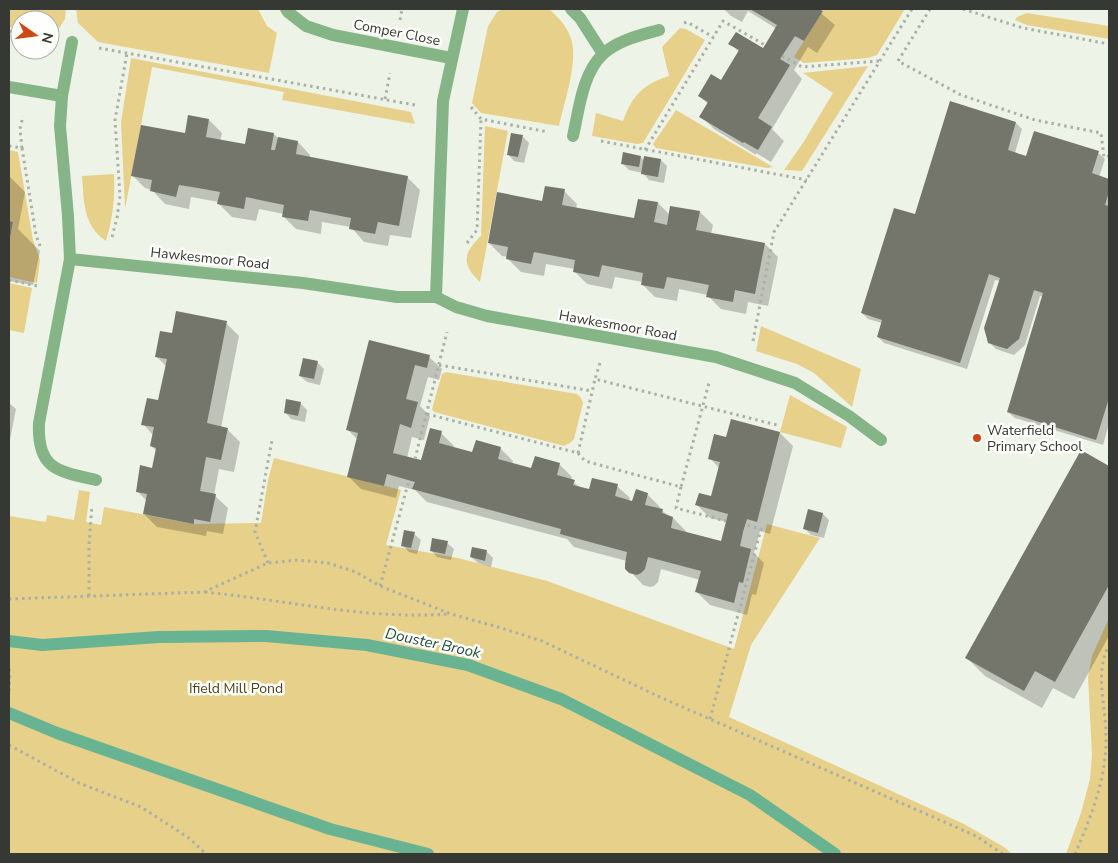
<svg xmlns="http://www.w3.org/2000/svg" width="1118" height="863" viewBox="0 0 1118 863" font-family="'Nunito Sans',sans-serif">
<style>
.green{fill:#e7d08a}
.shadow{fill:#0003}
.lines{fill:none;stroke-linecap:round;stroke-linejoin:round}
.stream{stroke:#68b392;stroke-width:12}
.building{fill:#75766b}
.path{stroke:#abafa6;stroke-width:3;stroke-dasharray:2.5 4;stroke-linecap:butt}
.minor{stroke:#85b487;stroke-width:12}
.poi-dot{fill:#ce4716;stroke:#fefffc;stroke-width:2}
.labels{text-anchor:middle;stroke-width:5;stroke-linejoin:round;paint-order:stroke}
.street-label{font-size:14px;fill:#363833;stroke:#fefffc}
.poi-label{font-size:14px;fill:#363833;stroke:#fefffc;text-anchor:start}
.park-label{font-size:14px;fill:#4e4119;stroke:#fefffc}
.water-label{font-size:15px;font-style:italic;fill:#214e3b;stroke:#fefffc}
</style>
<rect width="100%" height="100%" fill="#eef3e7"/>
<g class="green">
<polygon points="9,9 66,9 65,19 56,33 50,34 50,20 20,20 20,29 9,27"/>
<polygon points="76,9 258,9 267,26 277,33 269,73 98,42 78,23"/>
<path d="M 503,9 L 549,9 C 557,16 566,25 570,36 C 580,57 564,103 559,126 L 481,113 L 472,103 L 488,26 L 497,12 Z"/>
<polygon points="824,9 905,9 877,55 868,58 804,63 794,57"/>
<polygon points="1027,13 1109,26 1109,39 1027,25 1015,20 1017,17"/>
<path d="M 680,28 L 686,29 L 705,40 L 643,143 L 637,144 L 592,136 L 596,113 L 623,121 C 632,96 643,84 669,76 L 662,47 Z"/>
<polygon points="131,58 411,112 415,124 282,100 284,92 152,67 125,209 121,122"/>
<polygon points="868,66 802,171 784,170 803,143 833,93 803,73"/>
<polygon points="676,110 773,167 767,168 656,148 653,144"/>
<path d="M 485,126 L 508,131 L 480,282 C 461,264 463,253 481,236 Z"/>
<polygon points="9,150 18,152 33,240 40,260 37,283 9,277 9,243 13,222 9,221"/>
<path d="M 114,174 C 115,199 113,217 106,241 C 83,226 84,201 82,176 Z"/>
<polygon points="9,283 32,288 24,333 9,330"/>
<polygon points="761,326 861,369 852,407 814,373 797,364 756,351"/>
<polygon points="446,372 577,394 581,398 583,403 574,439 570,443 564,446 434,412 432,409 442,374"/>
<polygon points="790,395 847,427 841,448 780,432"/>
<polygon points="274,458 401,490 386,545 458,558 547,581 734,649 767,524 820,538 751,645 729,717 964,824 1004,847 1012,854 9,854 9,516 46,522 47,515 74,520 79,490 90,492 86,522 101,525 104,507 194,524 261,523 268,480"/>
<polygon points="1109,618 1109,854 1066,854 1081,813 1090,779 1092,755 1088,677 1092,656"/>
</g>
<g class="shadow">
<polygon points="724,9 816,9 835,25 817,53 808,47 794,70 802,79 772,129 784,141 771,162 756,153 756,155 714,129 701,116 708,104 699,96 722,81 739,52 730,43 764,50 777,29 748,11 742,22 731,16"/>
<polygon points="209,120 222,133 220,141 246,146 274,134 278,138 298,142 310,155 310,158 407,177 420,190 411,238 390,235 388,246 364,242 351,227 322,222 321,234 296,229 283,216 284,214 259,209 256,221 232,217 219,204 219,202 191,197 189,209 165,204 152,190 145,188 132,175 186,135"/>
<polygon points="1016,123 1022,129 1015,153 1027,157 1098,153 1105,159 1099,177 1109,180 1109,424 1103,445 1015,418 1008,412 1044,297 1040,296 1025,345 1014,355 996,349 990,343 1000,281 995,280 967,369 884,343 878,337 882,323 868,319 862,313 916,216"/>
<polygon points="522,136 529,143 524,163 514,161 508,154"/>
<polygon points="640,157 645,161 661,160 667,166 664,183 649,180 643,173 629,170 622,163"/>
<polygon points="9,176 25,192 18,229 40,251 33,285 9,281"/>
<polygon points="564,191 577,204 576,209 635,220 658,203 670,215 700,212 713,225 711,234 765,244 778,257 768,306 748,302 746,314 721,309 708,296 708,295 679,289 677,301 655,297 642,284 643,282 615,277 612,289 587,284 574,271 575,269 546,264 544,276 521,272 508,259 508,257 502,256 489,243 543,202"/>
<polygon points="226,323 239,336 221,428 227,429 240,442 234,472 219,469 214,495 228,508 223,534 207,531 206,536 157,527 144,514 147,501 137,491 153,469 157,451 151,446 153,435 143,424 159,402 166,366 156,356 173,334"/>
<polygon points="370,341 429,357 442,369 439,380 428,377 420,406 430,416 424,440 412,437 407,458 422,462 441,433 454,446 453,448 473,453 500,448 513,461 512,464 532,469 559,464 572,477 571,480 582,489 590,491 617,486 630,498 629,501 633,502 647,494 660,507 659,509 673,518 686,531 685,533 722,543 727,522 710,518 697,505 712,497 719,468 710,458 727,438 732,421 780,433 793,446 770,534 760,531 756,546 754,553 764,563 756,595 752,594 747,615 710,605 697,592 700,580 661,569 658,582 654,586 650,587 643,585 627,568 627,561 574,547 567,539 427,502 415,490 399,486 396,498 361,489 348,476 358,440 347,429"/>
<polygon points="317,362 324,369 320,385 307,382 300,376"/>
<polygon points="9,403 16,409 9,445"/>
<polygon points="301,404 307,410 305,422 291,419 285,412"/>
<polygon points="1081,452 1109,468 1109,636 1074,699 1053,688 1042,708 985,676 967,658"/>
<polygon points="823,514 829,520 824,538 811,535 804,528"/>
<polygon points="414,534 421,540 417,554 409,552 402,545"/>
<polygon points="447,543 454,549 451,560 437,557 431,550"/>
<polygon points="487,552 493,558 491,567 478,563 471,557"/>
</g>
<g class="lines">
<g class="stream">
<polyline points="9,641 42,645 159,637 266,636 367,645 468,665 561,699 750,795 835,854"/>
<polyline points="9,713 57,733 330,829 428,854"/>
</g>
</g>
<g class="building">
<polygon points="750,9 819,9 823,11 804,41 795,36 780,59 790,65 758,118 772,127 758,150 744,142 743,143 699,117 708,102 698,96 711,74 721,80 739,50 728,44 736,32 763,48 765,45 777,25"/>
<polygon points="950,101 1016,122 1008,150 1026,156 1034,131 1099,151 1092,173 1109,179 1109,192 1105,205 1109,206 1109,398 1096,440 1007,412 1043,293 1034,290 1019,339 1007,349 988,343 984,328 1000,278 989,274 960,363 877,337 882,320 861,313 894,208 915,214"/>
<polygon points="188,115 209,119 206,137 245,144 248,128 274,133 271,150 275,150 278,137 298,141 296,154 408,176 399,226 378,222 375,234 349,229 351,218 310,210 308,221 282,217 284,205 246,197 244,209 217,204 220,192 198,188 179,185 176,197 150,191 152,180 131,176 141,125 185,133"/>
<polygon points="511,133 523,135 518,157 507,155"/>
<polygon points="623,152 641,156 639,167 621,164"/>
<polygon points="644,156 661,159 658,177 641,174"/>
<polygon points="545,186 565,189 562,205 634,218 638,199 658,202 654,222 667,225 670,206 700,211 696,230 765,243 755,294 735,290 733,302 706,297 709,285 689,281 667,277 664,289 641,285 643,273 602,265 599,277 573,272 575,260 534,252 531,264 506,259 508,247 488,243 497,192 542,201"/>
<polygon points="9,221 13,222 10,238 9,238"/>
<polygon points="176,311 227,321 207,423 228,428 221,460 206,457 200,491 216,494 210,522 194,519 194,524 143,514 147,494 136,492 140,465 152,468 156,448 150,446 154,427 141,425 147,398 158,400 167,359 155,357 160,331 172,333"/>
<polygon points="369,340 430,355 427,368 415,365 406,399 418,402 411,428 400,424 393,453 421,460 430,428 442,431 439,443 472,452 476,440 501,447 498,459 531,468 535,456 560,463 557,475 575,480 573,485 589,489 592,478 618,484 615,496 632,501 636,489 648,493 645,505 663,509 662,513 673,517 671,528 721,541 728,514 695,505 699,493 711,496 720,462 708,459 714,434 726,437 731,419 780,432 757,522 747,519 743,532 740,546 751,549 743,583 739,582 734,603 695,592 701,571 648,557 645,569 641,573 637,575 629,573 625,569 625,564 627,552 560,534 561,529 412,489 415,482 387,474 384,486 347,477 358,433 346,430"/>
<polygon points="303,358 318,361 314,379 299,376"/>
<polygon points="286,399 301,402 298,416 284,413"/>
<polygon points="1081,450 1109,466 1109,585 1055,682 1035,671 1024,691 965,658"/>
<polygon points="808,509 823,513 818,533 803,529"/>
<polygon points="404,530 415,532 411,548 401,546"/>
<polygon points="432,538 448,541 445,554 430,551"/>
<polygon points="472,547 487,550 485,561 470,557"/>
</g>
<g class="lines">
<g class="path">
<polyline points="930,9 898,61 961,95 1035,120 1101,133 1104,157 1109,156"/>
<polyline points="963,9 1023,28 1109,44"/>
<polyline points="400,20 402,9"/>
<polyline points="684,23 687,22 713,37"/>
<polyline points="9,31 20,33"/>
<polyline points="99,48 415,105"/>
<polyline points="782,56 802,67 880,61"/>
<polyline points="385,99 390,73"/>
<polyline points="471,107 481,119 548,132"/>
<polyline points="601,141 807,180"/>
<polyline points="9,146 22,148 20,129 23,116"/>
<polyline points="22,148 36,235 40,246"/>
<polyline points="645,150 723,21 765,45"/>
<polyline points="112,237 117,218 120,196 115,120 127,53"/>
<polyline points="467,243 477,230 481,119"/>
<polyline points="9,280 38,286"/>
<polyline points="753,341 774,232 912,9"/>
<polyline points="600,363 595,379 777,425"/>
<polyline points="439,365 592,391"/>
<polyline points="427,414 578,453 585,461 681,487 709,383"/>
<polyline points="578,453 595,379"/>
<polyline points="415,459 447,332"/>
<polyline points="681,487 676,508 726,521"/>
<polyline points="268,563 255,532 272,440"/>
<polyline points="380,586 409,480"/>
<path d="M 205,592 C 286,600 367,620 448,614"/>
<polyline points="89,596 89,545 92,505"/>
<polyline points="9,599 204,592 268,563 297,560 328,563 356,572 380,586 451,614 498,627 542,641 662,698 942,821 976,836 1003,854"/>
<polyline points="9,669 10,673 9,692"/>
<polyline points="710,719 761,529 746,525"/>
<polyline points="9,745 79,783 141,807 189,838 206,854"/>
<path d="M 1075,854 C 1091,817 1107,777 1106,736 C 1106,705 1094,674 1109,645"/>
</g>
<g class="minor">
<polyline points="286,9 288,12 306,26 333,35 451,58"/>
<polyline points="571,9 580,18 603,54"/>
<polyline points="72,42 62,96 60,126 68,216 70,259 303,283 397,297 436,297 456,307 487,316 716,357 795,383 849,416 881,440"/>
<polyline points="9,87 62,96"/>
<path d="M 573,136 C 579,110 582,74 603,54 C 618,40 641,35 659,30"/>
<path d="M 70,259 L 39,423 C 37,469 57,471 96,480"/>
<polyline points="436,297 443,101 463,9"/>
</g>
</g>
<circle class="poi-dot" cx="977" cy="438" r="5"/>
<g class="labels">
<g class="street-label">
<text transform="translate(397 32) rotate(11)" y="5">Comper Close</text>
<text transform="translate(210 258) rotate(6)" y="5">Hawkesmoor Road</text>
<text transform="translate(618 325) rotate(10)" y="5">Hawkesmoor Road</text>
</g>
<g class="poi-label">
<text x="987" y="435">Waterfield<tspan x="987" dy="16">Primary School</tspan></text>
</g>
<g class="park-label">
<text x="236" y="693">Ifield Mill Pond</text>
</g>
<g class="water-label">
<text transform="translate(433 643) rotate(12)" y="5">Douster Brook</text>
</g>
</g>
<rect width="1118" height="863" fill="none" stroke="#363833" stroke-width="20"/>
<g transform="translate(35 35) rotate(104)"><circle r="24" fill="#fefffc" stroke="#aeafac"/>
<path d="M0-4L9 19L0 12L-9 19Z" fill="#ce4716"/>
<text y="-8" font-size="14" font-weight="bold" text-anchor="middle" fill="#363833">N</text>
</g>
</svg>
